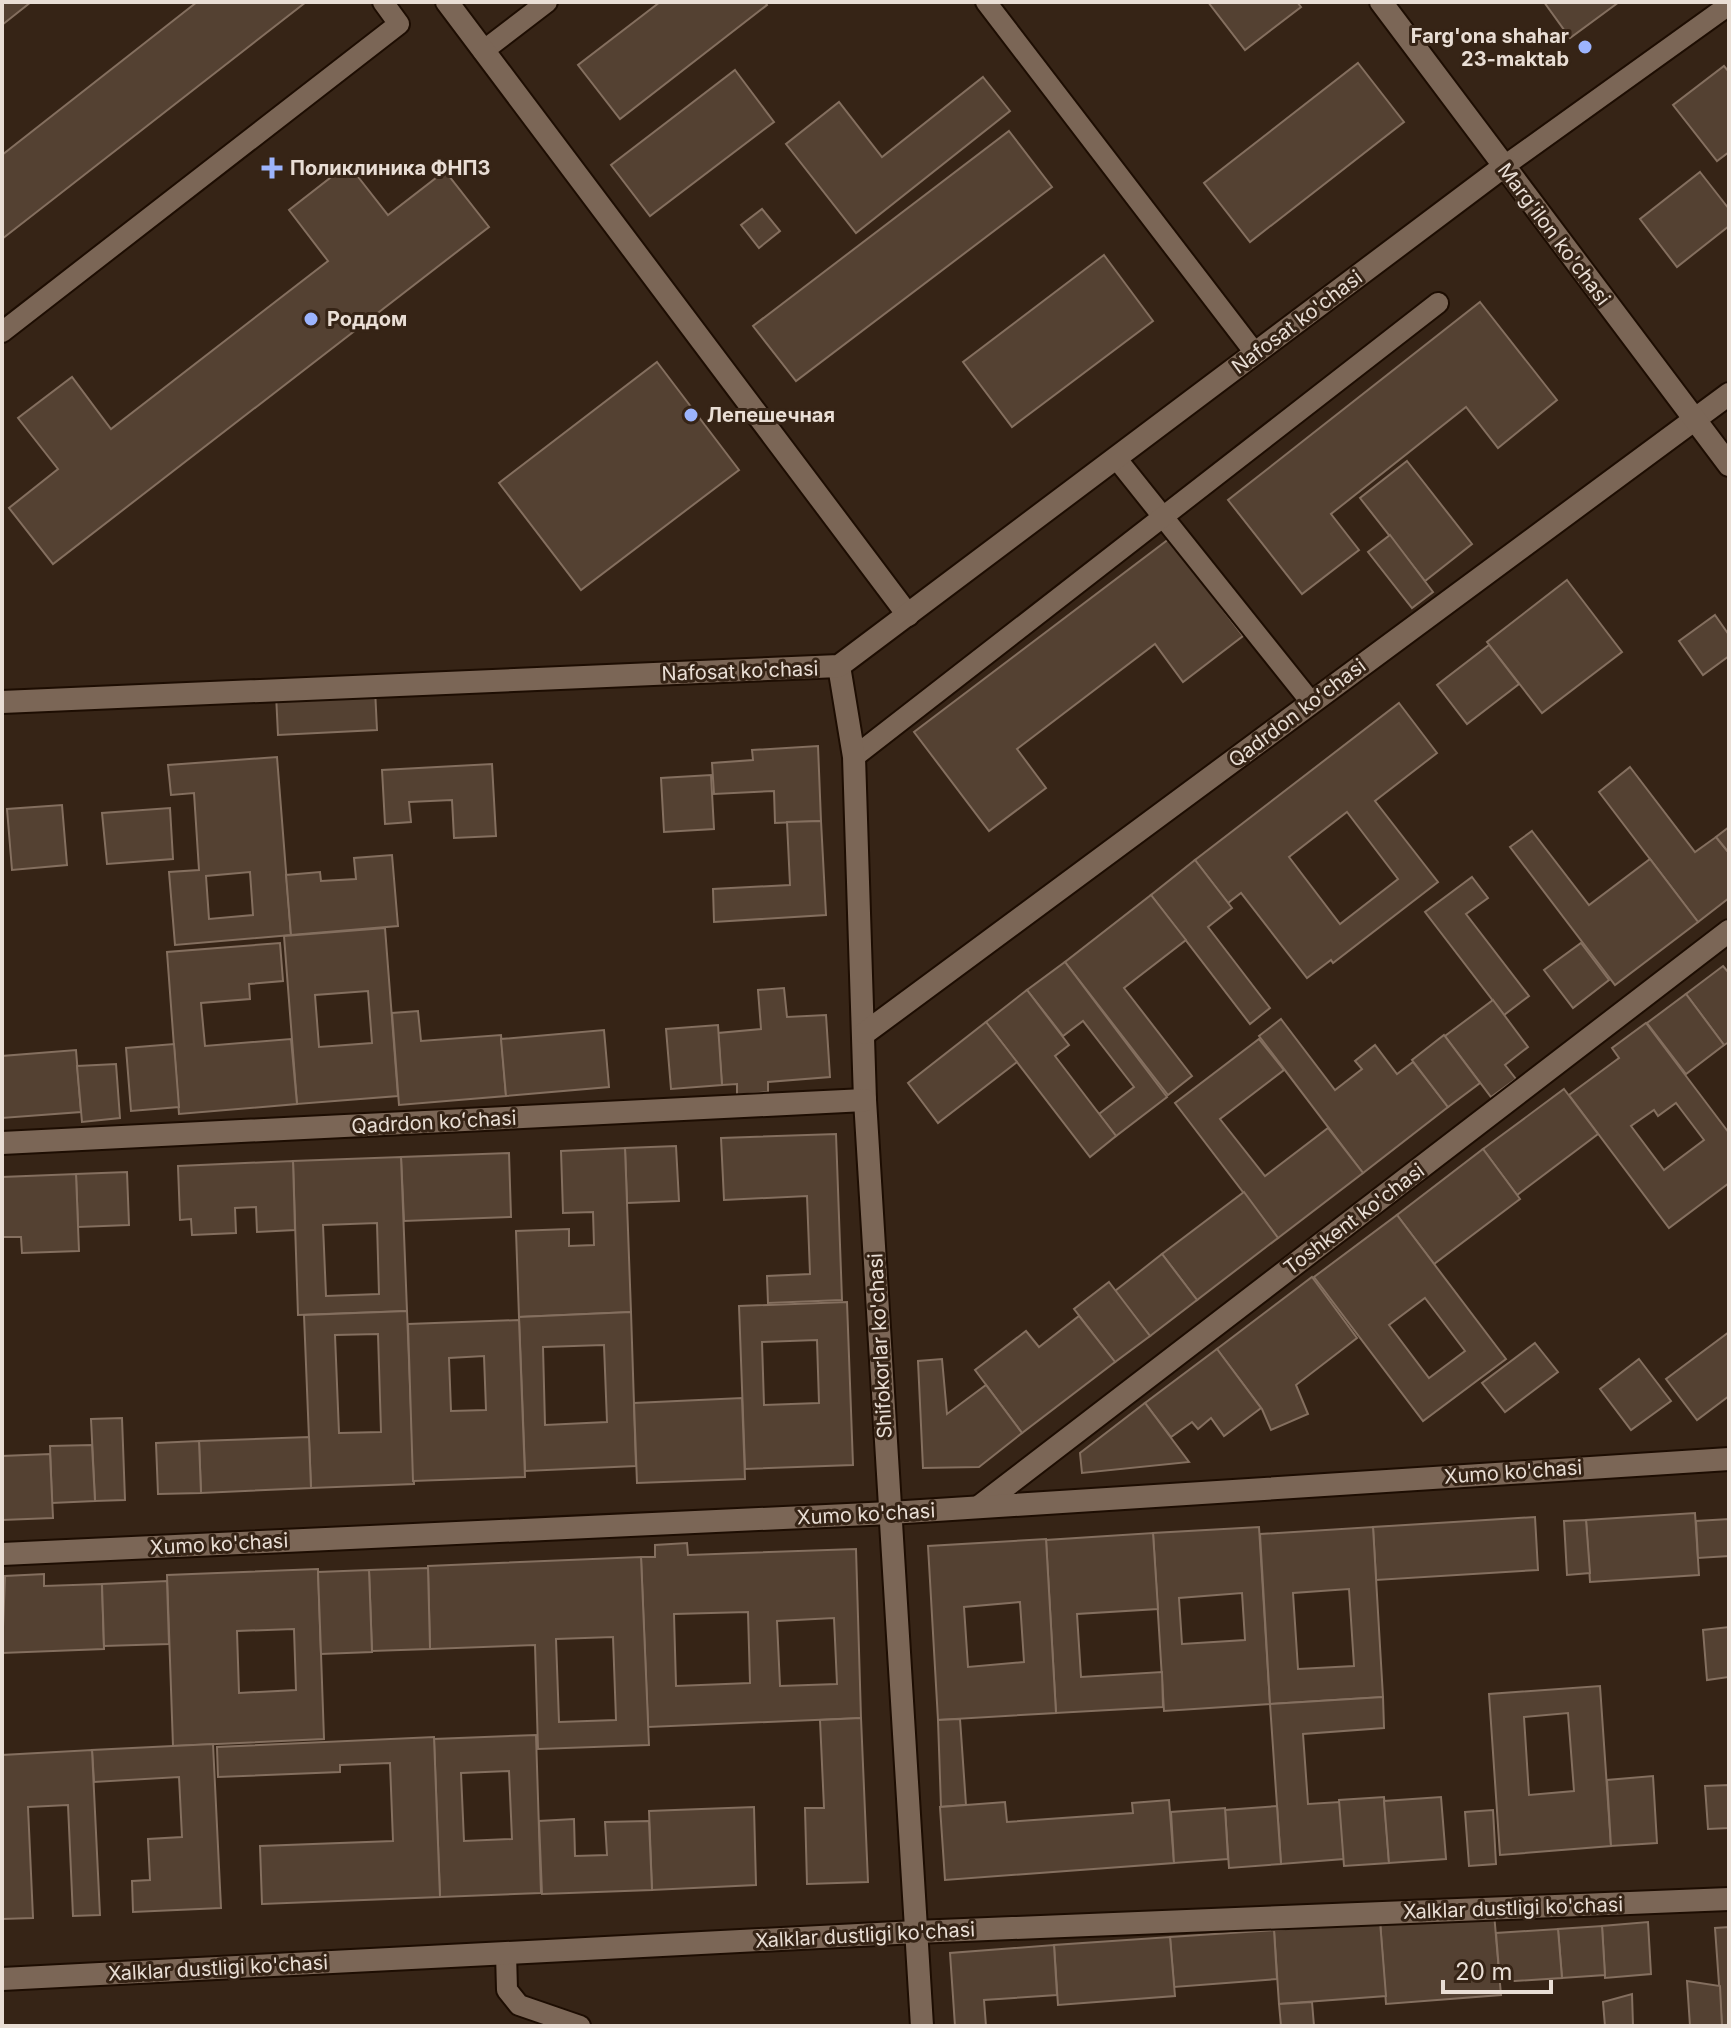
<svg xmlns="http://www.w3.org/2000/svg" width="1731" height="2028" viewBox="0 0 1731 2028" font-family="Inter,sans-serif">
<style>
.building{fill:#544132;stroke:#846f5f;stroke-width:2;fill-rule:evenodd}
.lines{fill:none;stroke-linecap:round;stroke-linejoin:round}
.service-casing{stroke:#1d0d02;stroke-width:24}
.minor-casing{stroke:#1d0d02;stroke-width:26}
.tertiary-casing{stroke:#1d0d02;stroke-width:26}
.service{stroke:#7b6656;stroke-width:20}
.minor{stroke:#7b6656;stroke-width:22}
.tertiary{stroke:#7b6656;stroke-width:22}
.poi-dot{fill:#9cb4fd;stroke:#362416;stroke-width:3}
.labels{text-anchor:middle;stroke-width:6;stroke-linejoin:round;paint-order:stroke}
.poi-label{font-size:20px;font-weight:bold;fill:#e9ded5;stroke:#362416;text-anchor:start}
.street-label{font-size:20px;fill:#e9ded5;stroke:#362416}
</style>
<rect width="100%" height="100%" fill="#362416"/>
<g class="building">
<polygon points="2,2 31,2 2,25"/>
<polygon points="197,2 306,2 2,239 2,155"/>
<polygon points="660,2 765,2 767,5 620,119 578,65"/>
<polygon points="1208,2 1297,2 1301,7 1245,50"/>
<polygon points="1544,2 1619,2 1570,38"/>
<polygon points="1358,63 1404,122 1250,242 1204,183"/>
<polygon points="1724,66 1729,72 1729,152 1717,161 1673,105"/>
<polygon points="735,70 774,122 650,216 611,165"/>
<polygon points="983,77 1010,111 856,233 786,144 839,102 882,157"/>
<polygon points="1009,131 1052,187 796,381 753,326"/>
<polygon points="348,164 388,215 445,171 489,227 53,564 9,508 58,469 18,418 72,377 111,429 328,261 289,210"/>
<polygon points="1700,172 1729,209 1729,226 1677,267 1640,219"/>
<polygon points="762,209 780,231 759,248 741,225"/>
<polygon points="1104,255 1153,321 1012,427 963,362"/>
<polygon points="1480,302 1557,400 1498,448 1466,407 1331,514 1359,550 1302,594 1228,500"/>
<polygon points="657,362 739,470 581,590 499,483"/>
<polygon points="1407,461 1472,544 1425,581 1360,498"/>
<polygon points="1390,535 1433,592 1412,608 1368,552"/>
<polygon points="1169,539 1243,636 1183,682 1155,644 1017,749 1046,788 989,831 914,732"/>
<polygon points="1567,580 1622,652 1542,713 1487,642"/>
<polygon points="1715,615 1729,635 1729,656 1703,675 1679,641"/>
<polygon points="1489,645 1519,684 1467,724 1437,685"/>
<polygon points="375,689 377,730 278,735 276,694"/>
<path d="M 1399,703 L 1437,753 L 1375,801 L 1438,882 L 1333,963 L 1331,960 L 1307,978 L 1241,893 L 1228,903 L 1195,860 ZM 1347,812 L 1398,879 L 1340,924 L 1289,857 Z"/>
<polygon points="818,746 821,821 775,823 774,791 714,794 712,763 753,760 752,750"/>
<path d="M 277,757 L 291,935 L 175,945 L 169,872 L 199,870 L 194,793 L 171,795 L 168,765 ZM 250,872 L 253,915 L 209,919 L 206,876 Z"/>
<polygon points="492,764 496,836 454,838 452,800 409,802 411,822 385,824 382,770"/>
<polygon points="1630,767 1695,852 1716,837 1729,853 1729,898 1698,922 1599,792"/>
<polygon points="711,775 714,829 664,832 661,778"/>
<polygon points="62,805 67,865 12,870 7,809"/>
<polygon points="170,808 173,859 107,864 102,813"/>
<polygon points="821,821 826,915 714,922 713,889 790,885 787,822"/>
<polygon points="1729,827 1729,853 1716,837"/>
<polygon points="1532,831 1589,905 1650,859 1698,922 1615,985 1510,847"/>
<polygon points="392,855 398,926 291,935 286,875 320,872 321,881 356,879 354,858"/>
<polygon points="1195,860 1232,908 1208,927 1270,1008 1250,1024 1151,895"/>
<polygon points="1472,877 1488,898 1466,914 1529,996 1504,1015 1425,912"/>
<polygon points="1151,895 1186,940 1124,988 1192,1076 1168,1095 1065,962"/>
<path d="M 385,928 L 398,1096 L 297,1104 L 284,936 ZM 368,991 L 372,1043 L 319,1047 L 315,995 Z"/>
<polygon points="280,943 283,981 249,984 250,999 201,1003 205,1046 291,1039 297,1104 179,1114 167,952"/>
<polygon points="1581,943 1609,980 1573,1008 1544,970"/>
<polygon points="1065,962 1167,1097 1116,1136 1099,1114 1134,1087 1083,1021 1063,1036 1027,990"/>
<polygon points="1723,966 1729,973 1729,1042 1724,1045 1686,994"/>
<polygon points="784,988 787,1017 826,1015 830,1077 768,1082 768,1092 737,1095 737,1084 722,1085 718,1033 761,1029 758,990"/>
<polygon points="1027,990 1069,1045 1055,1056 1116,1136 1090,1157 986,1022"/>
<polygon points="1686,994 1724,1045 1686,1074 1647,1023"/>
<polygon points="1493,1000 1528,1047 1505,1065 1516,1079 1491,1097 1445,1036"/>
<polygon points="418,1011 421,1041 501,1035 506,1096 399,1105 392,1013"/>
<polygon points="1281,1019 1335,1090 1362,1069 1355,1061 1375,1045 1397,1074 1413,1062 1448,1107 1363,1173 1259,1036"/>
<polygon points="986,1022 1017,1062 938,1123 908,1083"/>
<path d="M 1646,1023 L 1729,1133 L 1729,1183 L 1669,1228 L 1569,1095 L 1619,1058 L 1612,1048 ZM 1676,1103 L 1704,1140 L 1664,1170 L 1631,1126 L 1654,1110 L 1658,1116 Z"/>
<polygon points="718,1025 722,1085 671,1089 666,1029"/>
<polygon points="604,1030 609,1087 506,1096 501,1039"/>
<polygon points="1444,1035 1480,1083 1448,1107 1412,1060"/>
<polygon points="1259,1039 1284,1070 1220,1119 1265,1176 1328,1128 1363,1173 1278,1238 1175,1103"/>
<polygon points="174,1044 179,1107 131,1111 126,1048"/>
<polygon points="76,1050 81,1112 2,1118 2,1056"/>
<polygon points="116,1064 120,1118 82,1122 77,1066"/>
<polygon points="1564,1089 1598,1134 1517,1195 1483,1149"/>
<polygon points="836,1134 842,1300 768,1303 767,1276 810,1274 807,1196 724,1200 721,1138"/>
<polygon points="676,1146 679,1201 627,1203 625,1148"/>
<polygon points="625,1148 631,1312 519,1317 516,1231 569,1229 569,1246 594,1245 593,1212 563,1213 561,1151"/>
<polygon points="1483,1149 1520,1199 1434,1264 1397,1215"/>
<polygon points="509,1153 511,1217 404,1221 401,1157"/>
<path d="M 401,1157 L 407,1311 L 298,1315 L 293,1161 ZM 377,1223 L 379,1294 L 326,1296 L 323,1225 Z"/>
<polygon points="293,1161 295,1230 257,1232 256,1207 235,1208 236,1233 192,1235 191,1219 180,1220 178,1166"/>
<polygon points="127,1172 129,1225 78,1227 76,1174"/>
<polygon points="76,1174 79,1251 22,1253 21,1237 2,1237 2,1177"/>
<polygon points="1244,1192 1278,1238 1197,1300 1162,1254"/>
<path d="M 1397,1215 L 1506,1359 L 1423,1421 L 1314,1277 ZM 1425,1298 L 1465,1351 L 1429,1378 L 1389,1325 Z"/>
<polygon points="1162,1254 1197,1300 1150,1336 1115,1291"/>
<polygon points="1312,1277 1357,1338 1296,1385 1308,1414 1271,1430 1262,1409 1217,1349"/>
<polygon points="1109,1282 1150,1336 1115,1362 1074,1309"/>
<path d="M 847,1302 L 853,1465 L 745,1469 L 739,1306 ZM 817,1340 L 819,1403 L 764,1405 L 762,1342 Z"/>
<path d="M 407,1311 L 414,1484 L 311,1488 L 304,1315 ZM 378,1334 L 381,1432 L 339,1433 L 335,1335 Z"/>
<path d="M 631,1312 L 636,1466 L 525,1471 L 519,1317 ZM 604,1345 L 607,1422 L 545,1425 L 543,1347 Z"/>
<polygon points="1079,1316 1115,1362 1022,1433 975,1370 1026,1331 1039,1347"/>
<path d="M 519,1320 L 525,1477 L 413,1481 L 408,1324 ZM 484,1356 L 486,1410 L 451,1411 L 449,1358 Z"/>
<polygon points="1729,1332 1729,1396 1697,1420 1666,1379"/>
<polygon points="1535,1343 1558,1372 1505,1412 1482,1383"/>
<polygon points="1217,1349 1261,1408 1224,1436 1211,1418 1198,1429 1192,1422 1171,1437 1145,1403"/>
<polygon points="942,1359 947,1414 986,1385 1022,1433 979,1467 923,1468 918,1361"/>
<polygon points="1639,1359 1671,1401 1631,1430 1600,1389"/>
<polygon points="742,1398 745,1479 637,1483 634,1403"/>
<polygon points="1145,1403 1189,1462 1082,1473 1080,1453"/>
<polygon points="122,1418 125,1500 95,1501 91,1419"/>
<polygon points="309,1437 311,1488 201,1493 199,1441"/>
<polygon points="199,1441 201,1493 158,1494 156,1443"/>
<polygon points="92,1445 95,1501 52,1503 50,1446"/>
<polygon points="50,1454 53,1518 2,1520 2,1456"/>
<polygon points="1695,1513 1699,1575 1590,1582 1586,1520"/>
<polygon points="1535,1517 1538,1570 1376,1580 1373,1527"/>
<polygon points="1729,1519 1729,1556 1698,1558 1696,1521"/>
<polygon points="1586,1520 1590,1573 1567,1575 1564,1521"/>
<path d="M 1259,1527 L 1270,1704 L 1164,1711 L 1153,1533 ZM 1242,1593 L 1245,1640 L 1182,1644 L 1179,1598 Z"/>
<path d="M 1373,1527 L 1383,1697 L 1270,1704 L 1260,1534 ZM 1349,1589 L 1354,1666 L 1298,1669 L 1293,1593 Z"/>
<polygon points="1153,1533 1158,1609 1077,1614 1081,1677 1162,1672 1163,1707 1056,1713 1046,1540"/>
<path d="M 1046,1539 L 1056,1713 L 938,1720 L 928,1546 ZM 1020,1602 L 1024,1662 L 968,1667 L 964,1607 Z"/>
<path d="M 687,1543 L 688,1555 L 856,1549 L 861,1718 L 648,1727 L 641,1557 L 655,1557 L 655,1545 ZM 748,1612 L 750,1683 L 676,1686 L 674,1614 ZM 834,1618 L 837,1684 L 780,1686 L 777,1621 Z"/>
<path d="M 641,1557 L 649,1745 L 538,1749 L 535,1645 L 430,1649 L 428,1566 ZM 613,1637 L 616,1720 L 559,1722 L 556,1639 Z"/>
<polygon points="428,1568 430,1649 372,1651 369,1570"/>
<path d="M 318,1569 L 324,1739 L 173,1746 L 167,1575 ZM 294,1629 L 296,1690 L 239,1693 L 237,1631 Z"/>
<polygon points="369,1570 372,1652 321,1654 318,1572"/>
<polygon points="44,1574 44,1586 102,1584 104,1649 2,1653 5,1576"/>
<polygon points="167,1581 169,1644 104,1646 102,1584"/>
<polygon points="1729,1627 1729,1677 1707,1680 1703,1630"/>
<path d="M 1600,1686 L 1611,1846 L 1500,1855 L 1489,1694 ZM 1568,1713 L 1574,1791 L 1529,1795 L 1524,1717 Z"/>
<polygon points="1383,1697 1384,1728 1303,1734 1308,1804 1340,1802 1344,1859 1281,1864 1270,1704"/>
<polygon points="861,1718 868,1882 807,1884 805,1808 824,1808 820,1720"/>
<polygon points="960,1719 966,1805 941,1807 938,1720"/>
<path d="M 536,1735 L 541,1893 L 440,1897 L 434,1739 ZM 509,1771 L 512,1839 L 464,1841 L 461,1773 Z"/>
<polygon points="434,1737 440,1897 262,1904 260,1846 393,1841 390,1763 340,1765 340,1772 218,1777 217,1747"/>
<polygon points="213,1744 221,1908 133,1912 132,1881 150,1880 148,1839 182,1837 179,1777 94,1782 92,1750"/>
<polygon points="92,1750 100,1915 73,1916 68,1805 28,1807 33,1918 2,1919 2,1755"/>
<polygon points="1653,1776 1657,1843 1611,1846 1607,1780"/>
<polygon points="1729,1785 1729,1828 1708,1829 1705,1786"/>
<polygon points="1384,1797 1389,1863 1344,1866 1339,1800"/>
<polygon points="1441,1797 1446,1859 1389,1863 1384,1801"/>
<polygon points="1169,1800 1174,1863 945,1880 940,1807 1005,1802 1007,1822 1133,1813 1132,1803"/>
<polygon points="1277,1806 1281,1864 1229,1868 1225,1810"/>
<polygon points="754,1807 756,1885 652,1890 649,1811"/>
<polygon points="1225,1808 1228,1859 1174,1863 1171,1812"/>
<polygon points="1493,1810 1496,1864 1469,1866 1465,1812"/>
<polygon points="574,1819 575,1856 607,1855 605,1822 649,1821 652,1890 542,1894 539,1821"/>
<polygon points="1494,1913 1501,1995 1386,2004 1380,1921"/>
<polygon points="1380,1921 1386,1996 1279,2004 1274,1930"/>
<polygon points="1648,1922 1651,1974 1605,1978 1602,1926"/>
<polygon points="1602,1926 1605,1975 1562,1978 1558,1929"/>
<polygon points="1729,1927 1729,2026 1722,2026 1715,1928"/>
<polygon points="1558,1929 1562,1978 1500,1982 1496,1933"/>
<polygon points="1274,1930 1277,1979 1174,1987 1170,1937"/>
<polygon points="1170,1937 1175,1996 1058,2005 1054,1945"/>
<polygon points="1054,1945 1057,1995 984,2000 986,2026 955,2026 950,1953"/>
<polygon points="1687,1981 1720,1986 1722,2026 1690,2026"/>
<polygon points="1632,1994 1633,2026 1605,2026 1603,2002"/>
<polygon points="1312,2002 1314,2026 1281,2026 1279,2004"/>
</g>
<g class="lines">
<g class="service-casing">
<g id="service">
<polyline points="986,2 1255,353"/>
<polyline points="483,51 547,2"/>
<polyline points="1503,167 1729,5"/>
<polyline points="2,332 399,24 383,2"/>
<polyline points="1116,458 1311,702"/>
<polyline points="854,757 1438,303"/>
<polyline points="506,1953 507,1990 519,2005 580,2026"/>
</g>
</g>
<g class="minor-casing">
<g id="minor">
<polyline points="447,2 908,615"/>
<polyline points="839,666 854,757 865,1100 922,2026"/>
<polyline points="2,702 839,666 1503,167"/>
<polyline points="865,1033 1729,394"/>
<polyline points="2,1143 865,1100"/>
<polyline points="980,1506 1729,931"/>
<polyline points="2,1554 890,1513 1729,1459"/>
<polyline points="2,1979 916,1932 1729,1899"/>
</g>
</g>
<g class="tertiary-casing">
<polyline id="tertiary" points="1381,2 1729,465"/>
</g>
<use href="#service" class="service"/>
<use href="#minor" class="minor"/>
<use href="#tertiary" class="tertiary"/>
</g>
<g class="poi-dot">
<circle cx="1585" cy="47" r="8"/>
<path d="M268 156h8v8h8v8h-8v8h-8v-8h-8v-8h8z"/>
<circle cx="311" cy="319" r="8"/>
<circle cx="691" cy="415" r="8"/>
</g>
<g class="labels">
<g class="poi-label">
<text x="1569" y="43" text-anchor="end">Farg'ona shahar<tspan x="1569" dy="23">23-maktab</tspan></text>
<text x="290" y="175">Поликлиника ФНПЗ</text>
<text x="327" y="326">Роддом</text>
<text x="707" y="422">Лепешечная</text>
</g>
<g class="street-label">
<text transform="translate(1554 234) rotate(53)" y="7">Marg'ilon ko'chasi</text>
<text transform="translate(1297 322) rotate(-37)" y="7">Nafosat ko'chasi</text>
<text transform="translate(740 671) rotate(-2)" y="7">Nafosat ko'chasi</text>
<text transform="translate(1297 713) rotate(-37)" y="7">Qadrdon koʻchasi</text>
<text transform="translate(434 1122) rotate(-3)" y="7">Qadrdon koʻchasi</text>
<text transform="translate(1354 1219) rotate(-37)" y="7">Toshkent ko'chasi</text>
<text transform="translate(880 1346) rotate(-93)" y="7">Shifokorlar ko'chasi</text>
<text transform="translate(1513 1472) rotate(-4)" y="7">Xumo ko'chasi</text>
<text transform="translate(866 1514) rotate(-3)" y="7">Xumo ko'chasi</text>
<text transform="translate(219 1544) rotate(-3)" y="7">Xumo ko'chasi</text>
<text transform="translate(1513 1908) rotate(-2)" y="7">Xalklar dustligi ko'chasi</text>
<text transform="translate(865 1935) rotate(-3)" y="7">Xalklar dustligi ko'chasi</text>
<text transform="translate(218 1968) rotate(-3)" y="7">Xalklar dustligi ko'chasi</text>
</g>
</g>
<rect width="1731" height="2028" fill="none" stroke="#e9ded5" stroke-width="8"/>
<path d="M1443 1980v12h108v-12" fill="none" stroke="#e9ded5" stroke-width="4"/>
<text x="1455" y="1980" font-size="24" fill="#e9ded5" stroke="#362416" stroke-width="6" paint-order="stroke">20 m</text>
</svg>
